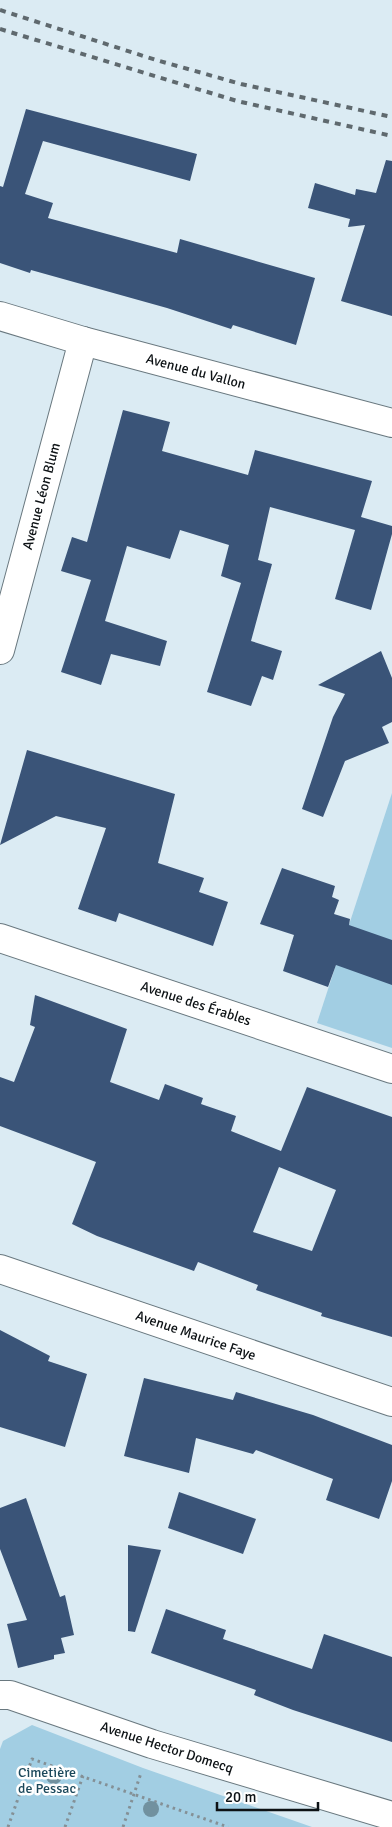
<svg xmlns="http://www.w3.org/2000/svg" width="392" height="1827" viewBox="0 0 392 1827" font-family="Signika,sans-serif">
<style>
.green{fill:#a2cee3}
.building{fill:#3a5478;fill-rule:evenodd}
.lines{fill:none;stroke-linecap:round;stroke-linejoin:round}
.street-casing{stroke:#69787f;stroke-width:30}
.secondary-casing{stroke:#69787f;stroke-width:30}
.path{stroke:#849096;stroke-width:3;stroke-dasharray:2.5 4;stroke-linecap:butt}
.street{stroke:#fff;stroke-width:28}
.secondary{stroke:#fff;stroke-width:28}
.rail{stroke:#5f696e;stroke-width:4;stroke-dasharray:6 6;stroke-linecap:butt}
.tree{fill:#71919f}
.labels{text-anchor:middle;stroke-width:5;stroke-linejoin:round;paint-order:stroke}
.street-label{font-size:14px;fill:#0d1215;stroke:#fff}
.park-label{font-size:14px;fill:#1b485b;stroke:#fff}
</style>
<rect width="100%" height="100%" fill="#dbebf3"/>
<g class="green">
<polygon points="392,793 392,1048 317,1023"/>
<polygon points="32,1725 143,1768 312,1827 0,1827 0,1749 3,1741"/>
</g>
<g class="building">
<polygon points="26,109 197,154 190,181 43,141 25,194 53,203 48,218 177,253 180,239 315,278 296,345 233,325 231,329 167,308 31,270 30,273 0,263 0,186 3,187"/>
<polygon points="386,160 392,161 392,316 341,301 365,225 348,227 350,219 308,208 315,183 355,195 356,189 376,193"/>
<polygon points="123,410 170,422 162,451 248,475 255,450 372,481 361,517 392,526 392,534 371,610 335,599 355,530 270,507 258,560 272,564 251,641 282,651 273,680 262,676 251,706 207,692 241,583 221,576 229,545 180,530 170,559 127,546 105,621 167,641 160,666 111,654 101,685 61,672 91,580 61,571 72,537 87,542"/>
<polygon points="381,651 392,678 392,722 382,727 389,743 345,761 323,817 302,809 333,717 345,694 318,685"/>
<polygon points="27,750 175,794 158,863 204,878 199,892 228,902 213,946 119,913 116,922 78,909 106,828 56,816 0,845"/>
<polygon points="282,868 335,886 332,897 339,900 334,914 350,919 349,925 392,940 392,985 336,965 328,987 283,971 294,935 260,924"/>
<path d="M 35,995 L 127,1029 L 110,1082 L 159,1100 L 165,1084 L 203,1098 L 201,1104 L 236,1116 L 231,1131 L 281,1151 L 307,1087 L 392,1117 L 392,1337 L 321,1316 L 322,1313 L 256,1290 L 258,1285 L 198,1262 L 194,1271 L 97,1236 L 72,1224 L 96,1162 L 0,1126 L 0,1077 L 14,1082 L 35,1027 L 30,1025 ZM 279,1167 L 336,1190 L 312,1251 L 253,1232 Z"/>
<polygon points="0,1330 50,1356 48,1361 87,1374 65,1447 0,1427"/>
<polygon points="144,1378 233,1400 236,1392 313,1415 392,1445 392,1481 379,1519 326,1500 333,1479 256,1450 253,1454 196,1438 189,1473 124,1456"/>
<polygon points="179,1492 256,1519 243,1554 168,1528"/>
<polygon points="26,1498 60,1597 65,1595 74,1635 61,1638 65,1653 54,1655 54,1659 18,1668 7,1624 27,1620 0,1549 0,1508"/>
<polygon points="128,1545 161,1550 135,1632 128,1631"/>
<polygon points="166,1609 226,1630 223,1639 312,1669 324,1634 392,1657 392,1742 293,1710 254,1695 256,1690 151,1653"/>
</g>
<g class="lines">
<g class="street-casing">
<g id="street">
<polyline points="0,938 392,1069"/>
<polyline points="0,1269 392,1402"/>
<polyline points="0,1695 10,1695 152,1744 392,1816"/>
</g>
</g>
<g class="secondary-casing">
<g id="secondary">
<polyline points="0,316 83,341 392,423"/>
<polyline points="0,650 83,341"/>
</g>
</g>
<g class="path">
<polyline points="8,1827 32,1759 228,1827"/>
<polyline points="65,1827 83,1776"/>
<polyline points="123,1827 141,1773"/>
</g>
<use href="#street" class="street"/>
<use href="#secondary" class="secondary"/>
<g class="rail">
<polyline points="0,10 156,60 241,84 392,117"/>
<polyline points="0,29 237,101 392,136"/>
</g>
</g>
<g class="tree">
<circle cx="54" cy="1776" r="8"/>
<circle cx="151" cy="1809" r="8"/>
</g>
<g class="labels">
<g class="street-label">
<text transform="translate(196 371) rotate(15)" y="5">Avenue du Vallon</text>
<text transform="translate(41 496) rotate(-75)" y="5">Avenue Léon Blum</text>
<text transform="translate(196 1003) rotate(18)" y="5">Avenue des Érables</text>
<text transform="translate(196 1335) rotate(19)" y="5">Avenue Maurice Faye</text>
<text transform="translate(167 1747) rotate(18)" y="5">Avenue Hector Domecq</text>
</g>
<g class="park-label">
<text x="47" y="1777">Cimetière<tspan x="47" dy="16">de Pessac</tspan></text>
</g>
</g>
<path d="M217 1802v8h101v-8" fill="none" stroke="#0d1215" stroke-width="2.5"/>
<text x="225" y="1802" font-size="15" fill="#0d1215" stroke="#ffffff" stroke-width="4" paint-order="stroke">20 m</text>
</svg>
